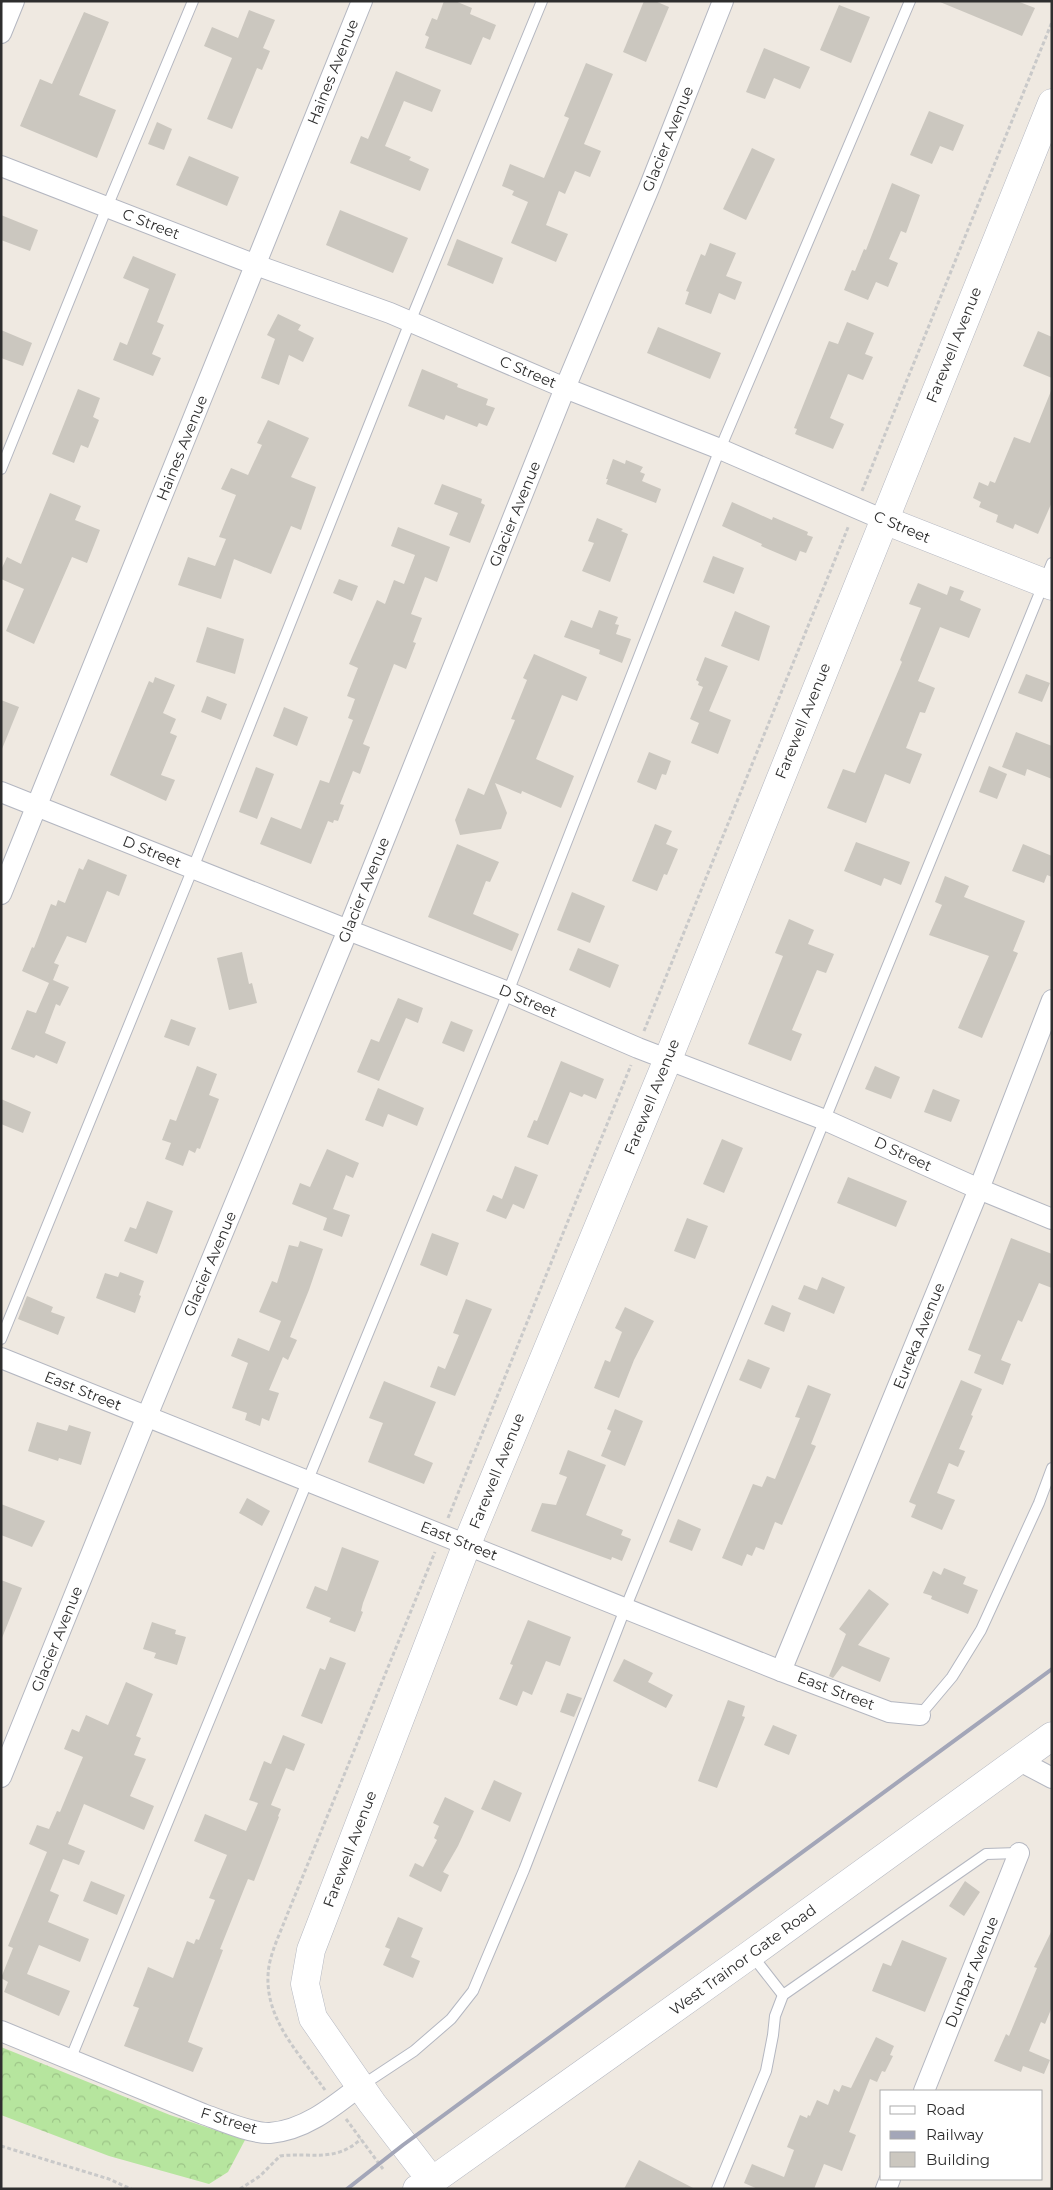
<svg xmlns="http://www.w3.org/2000/svg" width="1053" height="2190" viewBox="0 0 1053 2190" font-family="Montserrat,sans-serif">
<style>
.forest{fill:url(#forest-crowns)}
.building{fill:#cbc7bf}
.lines{fill:none;stroke-linecap:round;stroke-linejoin:round}
.lane-casing{stroke:#b4b7c1;stroke-width:12}
.street-casing{stroke:#b4b7c1;stroke-width:22}
.secondary-casing{stroke:#b4b7c1;stroke-width:29}
.path{stroke:#c9c9c9;stroke-width:3;stroke-dasharray:4 2.5;stroke-linecap:butt}
.lane{stroke:#fff;stroke-width:10}
.street{stroke:#fff;stroke-width:20}
.secondary{stroke:#fff;stroke-width:28}
.rail{stroke:#a3a6b8;stroke-width:4}
.labels{text-anchor:middle;stroke-width:4;stroke-linejoin:round;paint-order:stroke}
.street-label{font-size:15px;fill:#2e2e2e;stroke:#fff}
</style>
<defs>
<pattern id="forest-crowns" width="20" height="18" patternUnits="userSpaceOnUse" patternTransform="scale(1.25)"><rect width="20" height="18" fill="#b6e59e"/><path d="M2 6a3 3 0 1 1 6 0M12 15a3 3 0 1 1 6 0" fill="none" stroke="#9dc588"/></pattern>
</defs>
<rect width="100%" height="100%" fill="#efe9e1"/>
<polygon class="forest" points="1,2047 170,2115 245,2140 228,2172 209,2184 109,2156 1,2115"/>
<g class="building">
<polygon points="444,1 455,1 472,8 470,14 496,25 490,40 483,37 471,65 425,48 429,37 425,35 432,18 437,20"/>
<polygon points="644,1 655,1 669,7 646,62 623,52"/>
<polygon points="1017,1 1035,8 1022,36 940,2"/>
<polygon points="839,5 870,17 851,63 820,50"/>
<polygon points="249,10 275,20 263,48 270,51 262,70 257,68 232,129 207,119 232,58 204,46 212,27 238,38"/>
<polygon points="84,12 109,22 79,95 116,110 97,158 20,126 40,79 52,84"/>
<polygon points="764,48 810,67 800,89 774,78 765,99 746,92"/>
<polygon points="586,63 613,74 584,144 601,151 590,177 575,171 565,194 559,191 546,225 568,234 556,262 511,243 528,202 512,195 514,191 502,186 510,164 544,178 569,118 564,116"/>
<polygon points="396,71 441,90 432,112 404,101 385,146 411,157 409,160 429,169 420,191 350,163 361,136 368,139"/>
<polygon points="929,111 964,125 953,151 940,146 932,164 910,155"/>
<polygon points="157,122 172,129 164,150 148,144"/>
<polygon points="752,148 775,159 746,220 723,209"/>
<polygon points="189,156 239,177 227,206 176,185"/>
<polygon points="892,183 920,195 906,233 901,231 889,259 898,263 888,287 876,282 868,300 844,290 852,270 855,271 864,249 866,250"/>
<polygon points="340,210 408,238 393,273 326,245"/>
<polygon points="1,215 38,230 30,251 1,240"/>
<polygon points="457,239 503,258 493,284 447,265"/>
<polygon points="710,243 736,253 726,276 742,282 735,300 719,293 711,314 685,304 689,292 686,291 701,254 705,256"/>
<polygon points="133,256 176,274 157,322 164,325 152,354 161,358 153,376 113,360 120,342 127,345 149,289 123,278"/>
<polygon points="278,314 301,325 298,330 314,338 303,362 289,355 279,385 261,378 275,339 267,335"/>
<polygon points="847,322 874,333 865,354 873,357 863,380 848,374 830,418 844,424 833,449 795,434 797,429 794,428 829,341 838,344"/>
<polygon points="658,327 721,353 710,379 647,353"/>
<polygon points="1,330 32,343 23,366 1,358"/>
<polygon points="1038,331 1052,337 1052,378 1023,366"/>
<polygon points="422,369 458,384 457,387 488,399 486,405 495,408 487,426 479,423 477,427 446,415 444,420 408,406"/>
<polygon points="78,389 100,398 93,417 99,420 88,448 81,445 74,463 52,454"/>
<polygon points="1051,391 1052,502 1038,534 1015,524 1013,529 996,522 998,515 979,507 981,502 973,498 979,482 988,486 990,481 995,483 1014,437 1030,443"/>
<polygon points="268,420 309,438 291,477 316,487 301,530 291,526 271,574 234,559 221,599 178,585 188,557 215,566 226,539 219,537 236,495 221,489 231,468 248,475 262,445 257,443"/>
<polygon points="613,459 625,464 626,460 643,467 640,472 645,474 642,481 661,489 656,503 606,484 608,479 606,479"/>
<polygon points="442,484 482,499 481,503 485,505 470,543 449,535 458,513 434,504"/>
<polygon points="50,493 81,506 75,520 100,530 87,563 72,557 34,644 6,631 24,589 1,579 1,570 7,557 21,564"/>
<polygon points="732,502 772,520 773,517 808,532 807,535 813,537 806,553 800,551 796,561 761,546 762,544 722,526"/>
<polygon points="597,518 623,529 621,531 628,534 610,582 582,571 594,543 588,541"/>
<polygon points="398,527 450,547 437,582 425,577 411,614 422,618 413,642 416,643 406,669 394,664 363,744 370,747 360,774 353,771 340,804 344,805 338,821 334,820 333,823 328,821 311,864 260,844 271,817 301,829 320,780 329,783 353,720 348,718 355,699 347,696 358,668 349,664 377,600 385,604 394,580 404,584 415,555 391,546"/>
<polygon points="713,556 744,568 734,594 703,582"/>
<polygon points="339,579 358,586 352,601 333,593"/>
<polygon points="918,583 947,595 950,586 964,591 960,600 981,609 969,638 940,627 918,681 935,688 925,713 920,712 906,748 922,754 910,784 885,774 866,823 827,808 843,769 855,773 902,662 900,660 921,608 909,604"/>
<polygon points="599,610 618,617 615,624 619,625 616,634 631,639 622,663 599,654 600,650 564,637 571,620 592,628"/>
<polygon points="735,611 770,626 759,661 721,646"/>
<polygon points="207,627 244,639 235,674 196,662"/>
<polygon points="534,654 587,677 577,701 562,695 536,759 574,776 561,808 522,791 521,794 495,783 507,813 501,829 460,835 455,820 468,788 484,795 515,720 511,719 527,680 523,678"/>
<polygon points="705,657 728,666 709,711 731,720 718,754 691,743 699,723 690,719 703,687 698,685 699,682 696,680"/>
<polygon points="1026,674 1050,683 1042,702 1018,693"/>
<polygon points="155,677 175,685 163,713 176,719 170,733 177,736 161,775 175,780 166,801 110,775 149,681 153,683"/>
<polygon points="207,696 227,704 221,720 201,712"/>
<polygon points="1,700 19,707 2,749 1,749"/>
<polygon points="284,707 308,717 297,746 273,736"/>
<polygon points="1016,732 1052,746 1052,779 1027,769 1025,776 1002,767"/>
<polygon points="649,752 671,761 666,775 662,774 656,790 637,782"/>
<polygon points="989,766 1007,774 997,799 979,792"/>
<polygon points="256,767 274,774 257,819 239,812"/>
<polygon points="655,824 672,831 666,844 678,849 667,875 664,874 657,891 632,881"/>
<polygon points="856,842 910,862 901,885 884,878 881,886 844,871"/>
<polygon points="457,844 499,862 490,882 486,881 473,914 519,934 512,951 428,917"/>
<polygon points="1023,844 1052,856 1052,877 1047,875 1044,883 1012,871"/>
<polygon points="88,859 127,875 119,896 107,891 86,943 67,936 54,963 59,965 53,980 69,987 60,1006 56,1004 45,1033 66,1042 57,1064 36,1055 34,1058 11,1049 27,1010 36,1013 49,983 22,971 32,947 34,948 51,904 56,906 58,900 65,903 79,868 83,870"/>
<polygon points="945,876 969,886 964,897 1025,921 1013,951 1018,953 982,1038 958,1028 989,956 929,935 942,905 935,902"/>
<polygon points="572,892 605,906 590,943 557,930"/>
<polygon points="789,919 814,930 808,944 834,954 826,973 817,970 792,1030 802,1034 791,1061 748,1044 783,956 775,953"/>
<polygon points="578,948 619,965 610,988 569,970"/>
<polygon points="242,952 249,984 252,983 257,1003 229,1010 217,958"/>
<polygon points="398,998 423,1008 418,1023 406,1018 379,1081 357,1072 371,1039 379,1042"/>
<polygon points="171,1019 196,1028 189,1046 164,1037"/>
<polygon points="451,1021 473,1030 464,1052 442,1043"/>
<polygon points="561,1061 604,1079 596,1099 584,1094 582,1097 570,1092 548,1145 527,1137 534,1120 537,1121"/>
<polygon points="197,1066 217,1074 209,1095 219,1099 200,1149 197,1148 195,1153 189,1150 183,1166 165,1159 171,1143 162,1140 170,1119 176,1121"/>
<polygon points="875,1066 900,1077 891,1099 865,1089"/>
<polygon points="378,1088 424,1108 417,1126 388,1114 383,1127 365,1120"/>
<polygon points="933,1089 960,1100 951,1122 924,1112"/>
<polygon points="1,1099 31,1112 23,1133 1,1124"/>
<polygon points="722,1139 743,1148 724,1193 703,1184"/>
<polygon points="327,1149 359,1163 353,1178 346,1175 333,1209 350,1215 342,1237 323,1230 327,1218 292,1204 300,1183 310,1187"/>
<polygon points="515,1166 538,1175 524,1209 513,1204 506,1219 486,1211 493,1195 502,1199"/>
<polygon points="848,1177 907,1201 896,1227 837,1203"/>
<polygon points="147,1201 173,1211 157,1254 124,1241 130,1227 136,1229"/>
<polygon points="687,1218 708,1226 695,1259 674,1251"/>
<polygon points="432,1233 459,1243 447,1276 420,1265"/>
<polygon points="1011,1238 1052,1254 1052,1288 1039,1283 1022,1322 1018,1320 1001,1360 1011,1364 1003,1385 974,1373 981,1355 968,1350"/>
<polygon points="300,1241 323,1249 309,1290 290,1337 297,1340 288,1360 283,1357 269,1390 279,1393 269,1421 262,1418 260,1426 245,1420 247,1413 232,1408 248,1363 231,1356 238,1338 269,1351 281,1321 259,1312 272,1281 277,1283 289,1245 298,1247"/>
<polygon points="120,1272 144,1281 139,1295 141,1296 135,1313 96,1298 105,1273 118,1277"/>
<polygon points="822,1277 845,1287 834,1314 798,1299 804,1285 817,1290"/>
<polygon points="27,1296 53,1307 51,1312 65,1317 58,1335 18,1319"/>
<polygon points="466,1299 492,1309 455,1396 430,1387 438,1366 445,1369 459,1335 453,1333"/>
<polygon points="772,1305 791,1313 784,1332 764,1324"/>
<polygon points="625,1307 654,1321 634,1360 619,1398 594,1388 605,1360 610,1362 622,1332 615,1328"/>
<polygon points="748,1359 770,1368 761,1389 739,1380"/>
<polygon points="961,1380 982,1389 971,1415 973,1416 959,1449 965,1451 958,1467 949,1463 937,1493 955,1500 942,1530 911,1517 916,1505 909,1502"/>
<polygon points="384,1381 436,1402 414,1455 433,1463 424,1484 368,1462 383,1423 369,1418"/>
<polygon points="808,1385 831,1394 811,1444 816,1446 782,1525 775,1522 764,1550 756,1547 752,1556 747,1554 742,1566 722,1558 753,1484 762,1487 767,1476 775,1479 800,1418 795,1417"/>
<polygon points="615,1409 643,1421 625,1466 601,1456 611,1431 607,1429"/>
<polygon points="37,1422 67,1431 69,1425 91,1432 81,1465 59,1458 58,1461 28,1451"/>
<polygon points="568,1450 606,1465 586,1515 623,1530 621,1535 631,1539 622,1561 612,1557 611,1560 531,1531 542,1503 556,1505 567,1477 559,1474"/>
<polygon points="247,1498 270,1511 262,1526 239,1513"/>
<polygon points="1,1504 45,1521 32,1547 1,1535"/>
<polygon points="678,1519 701,1529 692,1551 669,1542"/>
<polygon points="342,1547 379,1561 363,1603 361,1611 363,1612 355,1632 329,1622 331,1618 306,1608 315,1586 327,1591"/>
<polygon points="944,1568 966,1577 963,1584 978,1590 968,1614 931,1599 932,1596 923,1593 933,1571 941,1575"/>
<polygon points="1,1580 22,1588 2,1638 1,1638"/>
<polygon points="869,1589 889,1604 858,1645 890,1658 880,1682 842,1666 833,1678 829,1676 846,1634 839,1629"/>
<polygon points="528,1620 571,1637 560,1666 546,1661 532,1695 523,1691 517,1706 499,1699 513,1665 510,1664"/>
<polygon points="152,1622 176,1630 175,1634 186,1637 177,1665 154,1658 156,1653 143,1649"/>
<polygon points="330,1657 346,1663 322,1724 301,1716 320,1668 325,1670"/>
<polygon points="624,1659 653,1673 648,1682 673,1695 666,1708 613,1681"/>
<polygon points="126,1682 153,1694 136,1736 141,1738 134,1755 146,1759 130,1796 154,1806 144,1830 84,1804 68,1844 85,1851 79,1865 63,1859 50,1891 59,1895 48,1922 89,1939 80,1962 39,1945 27,1974 70,1991 59,2016 4,1992 8,1982 1,1978 13,1948 8,1946 47,1852 29,1844 37,1825 49,1829 57,1811 60,1812 83,1757 64,1749 72,1729 79,1732 86,1715 108,1725"/>
<polygon points="567,1693 582,1698 574,1717 560,1712"/>
<polygon points="728,1700 745,1706 742,1716 745,1717 717,1788 698,1781"/>
<polygon points="773,1725 797,1735 789,1755 764,1745"/>
<polygon points="283,1735 305,1744 294,1771 286,1768 271,1805 281,1809 278,1816 279,1817 254,1881 248,1879 220,1949 223,1950 188,2042 203,2048 193,2072 124,2046 139,2008 133,2006 148,1967 173,1978 187,1941 194,1944 196,1939 199,1940 215,1900 209,1898 227,1855 194,1841 205,1814 246,1831 258,1803 249,1800 264,1761 271,1764"/>
<polygon points="494,1780 522,1793 510,1822 481,1809"/>
<polygon points="445,1797 474,1811 458,1846 443,1872 449,1875 441,1892 409,1876 415,1863 423,1867 437,1840 434,1838 439,1826 433,1823"/>
<polygon points="91,1881 125,1895 117,1915 83,1901"/>
<polygon points="965,1881 980,1892 964,1916 949,1906"/>
<polygon points="398,1917 423,1928 411,1957 420,1961 413,1978 383,1965 390,1949 385,1947"/>
<polygon points="1051,1932 1052,2007 1045,2024 1041,2022 1029,2051 1050,2060 1044,2074 1023,2066 1021,2072 994,2061 1006,2034 1009,2036 1037,1968 1034,1967"/>
<polygon points="902,1940 947,1958 925,2012 872,1991 883,1963 891,1966"/>
<polygon points="876,2037 894,2046 890,2055 893,2056 885,2072 882,2071 877,2082 870,2079 849,2132 856,2135 842,2171 824,2164 814,2189 758,2189 744,2183 752,2164 784,2177 794,2150 787,2147 800,2115 807,2118 808,2115 810,2116 817,2100 828,2105 834,2089 839,2092 842,2085 851,2088"/>
<polygon points="639,2160 695,2189 624,2189"/>
</g>
<g class="lines">
<g class="lane-casing">
<g id="lane">
<polyline points="1,469 107,207 193,1"/>
<polyline points="1,1339 193,868 410,322 542,1"/>
<polyline points="920,1715 952,1677 981,1630 1039,1503 1052,1468"/>
<polyline points="751,1954 783,1995"/>
<polyline points="70,2060 508,992 720,449 910,1"/>
<polyline points="361,2086 414,2051 451,2019 473,1991 524,1870 625,1609 1052,563"/>
<polyline points="717,2189 766,2071 773,2035 775,2016 783,1995 986,1854 1019,1853"/>
</g>
</g>
<g class="street-casing">
<g id="street">
<polyline points="1,33 14,1"/>
<polyline points="1,166 256,265 390,313 565,388 720,449 884,520"/>
<polyline points="1,792 348,930 508,992 638,1048 825,1120 979,1189 1052,1219"/>
<polyline points="1,894 362,1"/>
<polyline points="1,1358 781,1671 889,1712 920,1715"/>
<polyline points="781,1671 979,1189 1052,1000"/>
<polyline points="1018,1760 1052,1778"/>
<polyline points="1,1777 147,1416 348,930 565,388 649,188 723,1"/>
<path d="M 1,2031 L 203,2114 C 220,2120 252,2134 270,2133 C 305,2130 333,2107 360,2086"/>
<polyline points="924,2091 1019,1853"/>
<polyline points="886,2189 890,2179"/>
</g>
</g>
<g class="secondary-casing">
<g id="secondary">
<polyline points="884,520 1052,586"/>
<polyline points="432,2181 372,2103 313,2018 305,1984 311,1950 467,1544 668,1059 1052,103"/>
<polyline points="417,2189 432,2181 751,1954 1052,1736"/>
</g>
</g>
<g class="path">
<polyline points="862,491 1052,22"/>
<polyline points="644,1031 849,525"/>
<polyline points="448,1518 631,1065"/>
<path d="M 325,2090 C 299,2053 261,2016 269,1966 C 272,1949 281,1931 287,1915 L 435,1552"/>
<polyline points="346,2119 383,2169"/>
<polyline points="1,2146 109,2179 131,2189"/>
<path d="M 240,2189 L 260,2176 L 280,2156 C 311,2152 335,2163 361,2139"/>
</g>
<use href="#lane" class="lane"/>
<use href="#street" class="street"/>
<use href="#secondary" class="secondary"/>
<polyline class="rail" points="347,2189 403,2145 1052,1669"/>
</g>
<g class="labels">
<g class="street-label">
<text transform="translate(333 72) rotate(-68)" y="5">Haines Avenue</text>
<text transform="translate(668 139) rotate(-68)" y="5">Glacier Avenue</text>
<text transform="translate(151 224) rotate(21)" y="5">C Street</text>
<text transform="translate(954 345) rotate(-68)" y="5">Farewell Avenue</text>
<text transform="translate(528 372) rotate(23)" y="5">C Street</text>
<text transform="translate(182 448) rotate(-68)" y="5">Haines Avenue</text>
<text transform="translate(515 514) rotate(-68)" y="5">Glacier Avenue</text>
<text transform="translate(902 527) rotate(23)" y="5">C Street</text>
<text transform="translate(803 721) rotate(-68)" y="5">Farewell Avenue</text>
<text transform="translate(152 852) rotate(22)" y="5">D Street</text>
<text transform="translate(364 890) rotate(-68)" y="5">Glacier Avenue</text>
<text transform="translate(528 1001) rotate(23)" y="5">D Street</text>
<text transform="translate(652 1097) rotate(-68)" y="5">Farewell Avenue</text>
<text transform="translate(903 1154) rotate(25)" y="5">D Street</text>
<text transform="translate(210 1264) rotate(-67)" y="5">Glacier Avenue</text>
<text transform="translate(919 1336) rotate(-68)" y="5">Eureka Avenue</text>
<text transform="translate(83 1391) rotate(22)" y="5">East Street</text>
<text transform="translate(497 1471) rotate(-68)" y="5">Farewell Avenue</text>
<text transform="translate(459 1541) rotate(22)" y="5">East Street</text>
<text transform="translate(57 1639) rotate(-68)" y="5">Glacier Avenue</text>
<text transform="translate(836 1691) rotate(21)" y="5">East Street</text>
<text transform="translate(350 1849) rotate(-69)" y="5">Farewell Avenue</text>
<text transform="translate(743 1960) rotate(-36)" y="5">West Trainor Gate Road</text>
<text transform="translate(972 1972) rotate(-68)" y="5">Dunbar Avenue</text>
<text transform="translate(229 2121) rotate(17)" y="5">F Street</text>
</g>
</g>
<rect width="1053" height="2190" fill="none" stroke="#2e2e2e" stroke-width="5"/>
<rect x="880" y="2090" width="162" height="90" fill="#ffffff" stroke="#ababab"/>
<rect x="890" y="2106" width="25" height="8" fill="#ffffff" stroke="#ababab"/>
<text x="926" y="2115" font-size="15" fill="#2e2e2e">Road</text>
<rect x="890" y="2131" width="25" height="8" fill="#a3a6b8" stroke="#ababab"/>
<text x="926" y="2140" font-size="15" fill="#2e2e2e">Railway</text>
<rect x="890" y="2152" width="25" height="15" fill="#cbc7bf" stroke="#ababab"/>
<text x="926" y="2165" font-size="15" fill="#2e2e2e">Building</text>
</svg>
